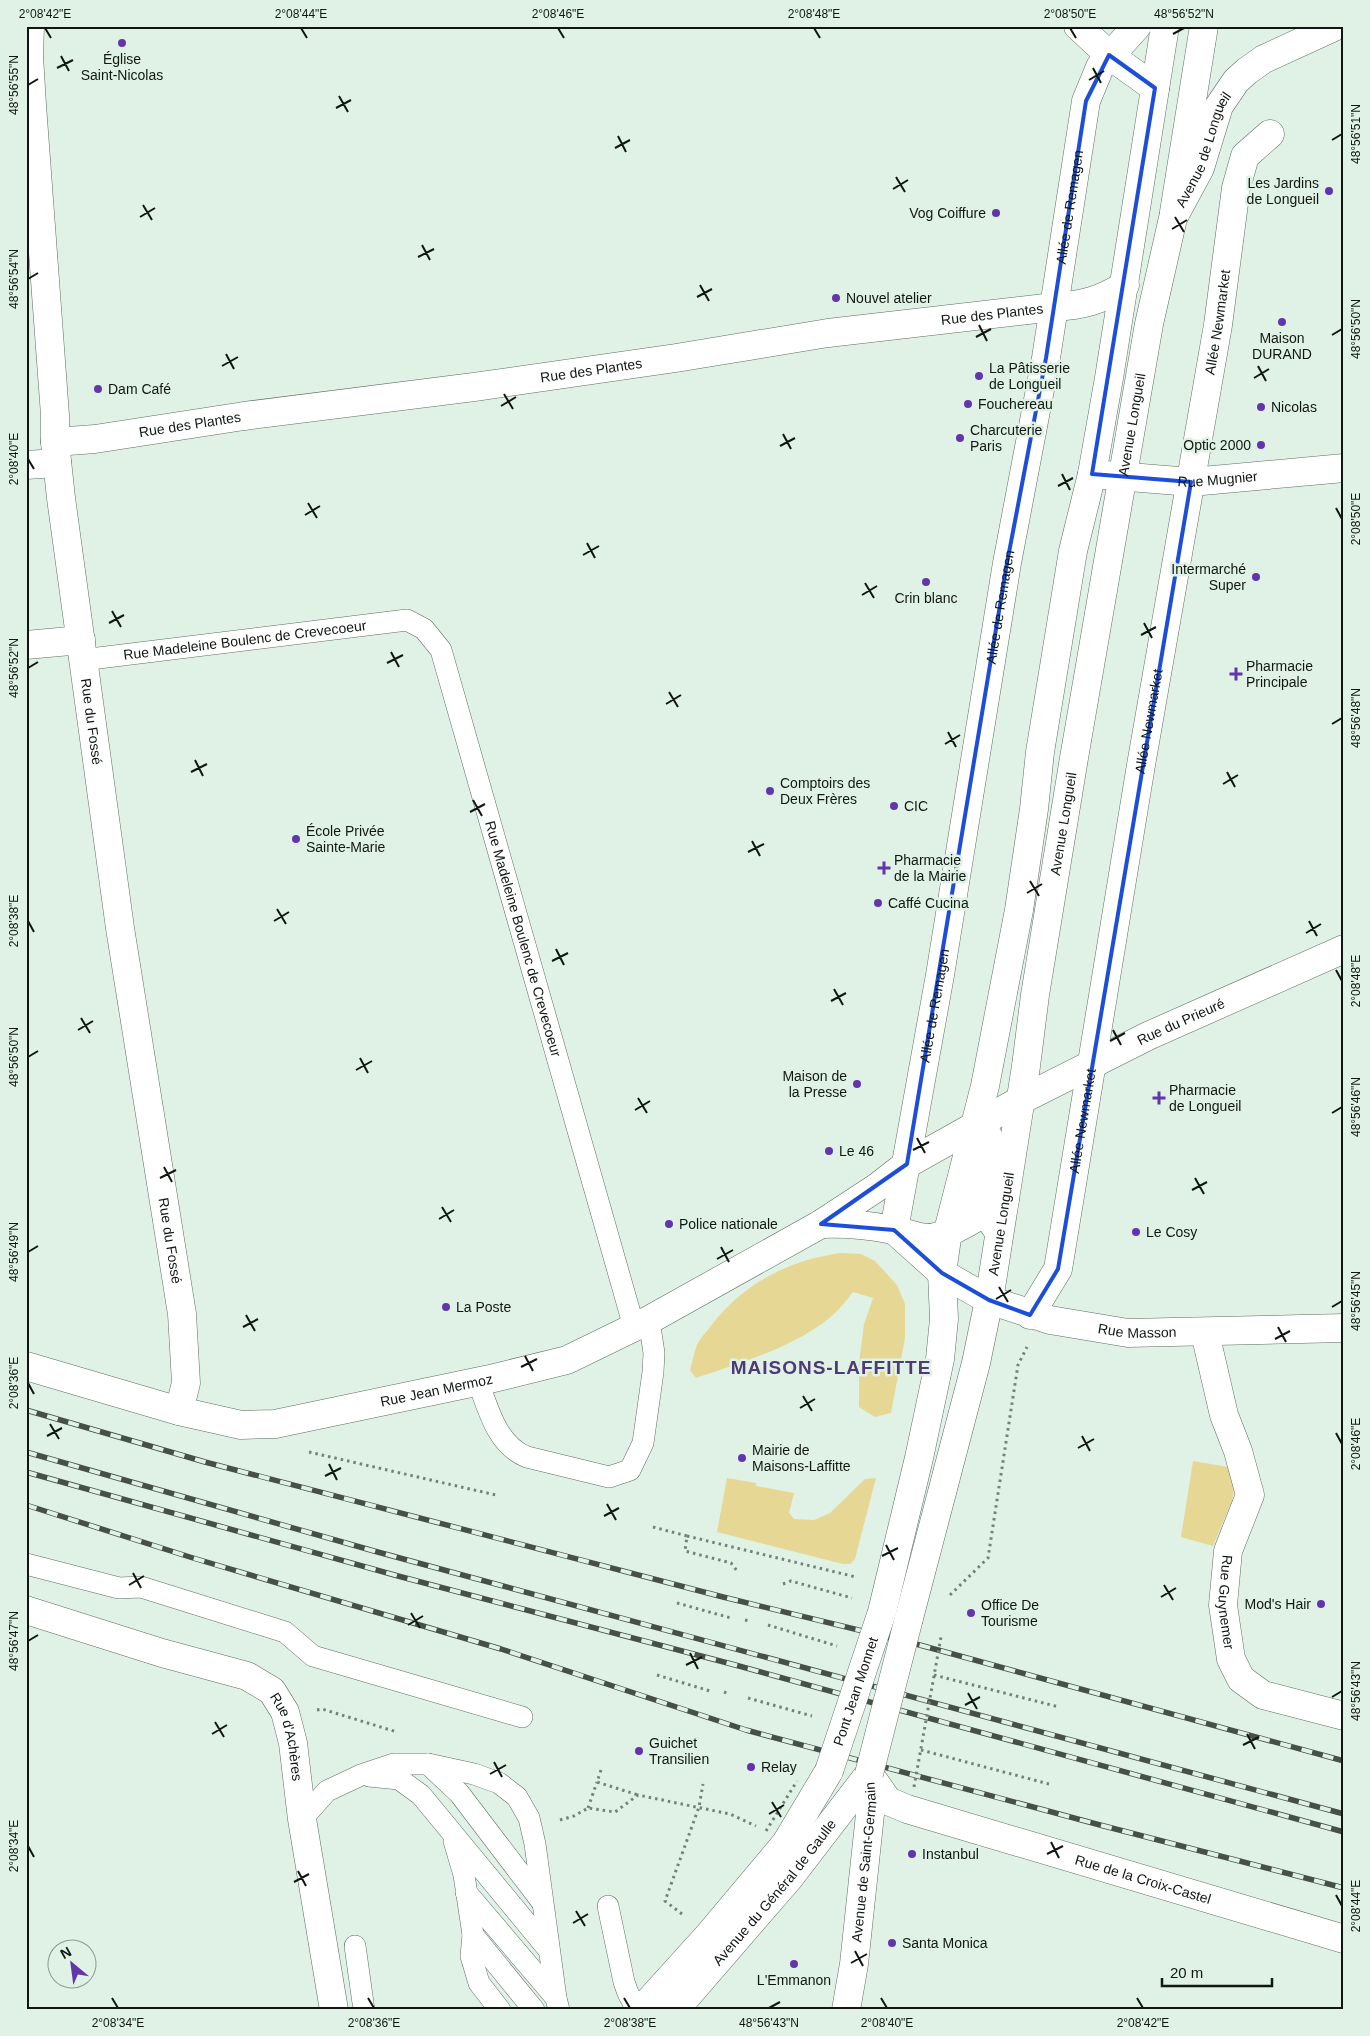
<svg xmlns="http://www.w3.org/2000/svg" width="1370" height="2036" viewBox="0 0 1370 2036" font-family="Helvetica,sans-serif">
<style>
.green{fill:#e6d894}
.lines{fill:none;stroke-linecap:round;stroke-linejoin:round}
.lane-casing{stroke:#5d6d62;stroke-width:22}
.street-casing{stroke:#5d6d62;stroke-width:29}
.secondary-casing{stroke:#5d6d62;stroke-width:29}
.primary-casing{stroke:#5d6d62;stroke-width:29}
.path{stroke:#748178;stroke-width:3;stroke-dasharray:2.5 4;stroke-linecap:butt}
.lane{stroke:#fff;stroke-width:21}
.street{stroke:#fff;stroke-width:28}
.secondary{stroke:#fff;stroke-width:28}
.primary{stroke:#fff;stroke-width:28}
.rail-casing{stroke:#465049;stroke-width:5.5}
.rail{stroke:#dff2e5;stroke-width:4;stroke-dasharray:11;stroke-linecap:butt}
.primary-bridge-casing{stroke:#5d6d62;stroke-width:29;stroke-linecap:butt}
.path-bridge{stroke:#748178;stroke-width:3;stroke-dasharray:2.5 4;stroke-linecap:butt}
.primary-bridge{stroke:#fff;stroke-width:28}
.marked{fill:none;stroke:#1d4ed8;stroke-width:4;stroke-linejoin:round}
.ticks{fill:none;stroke:#101712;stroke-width:2}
.poi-dot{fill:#6335ac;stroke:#dff2e5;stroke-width:2}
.labels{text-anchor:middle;stroke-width:5;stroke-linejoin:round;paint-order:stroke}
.poi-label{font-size:14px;fill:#101712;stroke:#dff2e5;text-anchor:start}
.street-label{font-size:14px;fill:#101712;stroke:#dff2e5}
.district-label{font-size:19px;font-weight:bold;letter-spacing:1px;fill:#4d3a76;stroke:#dff2e5}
.neatline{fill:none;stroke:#101712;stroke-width:2}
.ticks-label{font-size:12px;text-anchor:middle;fill:#101712}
</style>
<rect width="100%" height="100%" fill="#dff2e5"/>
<g class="green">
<path d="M 840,1253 L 861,1254 L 875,1261 L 897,1285 L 905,1304 L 905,1338 L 891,1413 L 875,1417 L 859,1407 L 859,1363 L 864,1324 L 873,1298 L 853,1292 C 848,1298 843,1305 838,1310 C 805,1344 740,1363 696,1378 L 690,1370 C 693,1361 694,1349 699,1341 C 703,1335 709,1329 713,1323 C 746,1282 788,1261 840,1253 Z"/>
<polygon points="1193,1461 1228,1467 1234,1489 1232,1501 1213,1546 1181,1537"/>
<polygon points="727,1478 756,1483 756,1486 794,1493 789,1513 794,1519 814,1520 830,1513 865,1479 876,1478 855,1559 850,1564 843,1564 717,1532"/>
</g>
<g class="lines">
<g class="lane-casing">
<g id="lane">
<path id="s1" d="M 82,660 L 407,620 L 424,629 L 441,650 L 634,1327"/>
<path d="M 478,1381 C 488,1409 497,1445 527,1457 L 609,1477 L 630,1470 L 643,1443 L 653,1372 L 654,1353 L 649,1320"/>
<polyline points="26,1564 119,1588 141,1587 285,1632 313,1656 522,1717"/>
<polyline points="428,1764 459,1793 542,1902"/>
<polyline points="369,1776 399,1779 421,1795 548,1949"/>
<polyline points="302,1819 327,1791 361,1775 394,1764 428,1764 474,1774 499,1783 517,1797 529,1818 535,1844 556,1998 559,2010"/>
<polyline points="454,1841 464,1875 473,1935 471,1956 479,1983 500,2010"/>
<polyline points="466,1892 556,1998"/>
<polyline points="608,1906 624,1982 628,1993 637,2010"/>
<polyline points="473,1935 534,2010"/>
<polyline points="355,1946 364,2010"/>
</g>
</g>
<g class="street-casing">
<g id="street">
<path id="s2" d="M 30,26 L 29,56 L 32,105 L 55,415 L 55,442 L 61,498 L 120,928 L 182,1314 L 186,1383 L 179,1411"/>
<path id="s3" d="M 55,442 L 95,439 L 244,416 L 474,387 L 676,358 L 828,333 L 1054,307 C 1083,305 1100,301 1125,285"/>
<polyline points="26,465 57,463"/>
<path id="s4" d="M 1092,474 L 1191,482 L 1344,468"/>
<polyline points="26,645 81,640"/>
<path d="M 976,1124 L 988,1136 C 989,1153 977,1182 980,1195 C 982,1207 989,1218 996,1228"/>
<path d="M 821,1224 C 846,1223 869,1225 893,1230 C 904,1232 916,1237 927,1238 C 947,1238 989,1210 1005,1199"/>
<path id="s5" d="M 894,1230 L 940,975 L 1007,563 L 1046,358 L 1086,101 L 1100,67 L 1137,26"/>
<path id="s6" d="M 894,1230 L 942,1273 L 989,1300 L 1050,1320 L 1128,1333 L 1344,1328"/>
<path id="s7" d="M 1030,1315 L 1058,1269 L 1141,765 L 1218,325 L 1236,188 L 1245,156 L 1270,134"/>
<path id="s8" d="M 1205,1333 L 1224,1415 L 1238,1451 L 1250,1495 L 1228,1551 L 1223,1605 L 1231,1659 L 1241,1679 L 1263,1695 L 1344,1716"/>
<path id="s9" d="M 26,1366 L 179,1411 L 241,1425 L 275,1424 L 490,1379 L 567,1360 L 649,1320 L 821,1224 L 876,1188 L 907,1164 L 1021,1100 L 1148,1036 L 1344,949"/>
<path id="s10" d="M 26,1610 L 162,1653 L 247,1676 L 272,1691 L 285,1712 L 293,1743 L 302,1819 L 334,2010"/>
<path id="s11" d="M 869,1774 L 888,1801 L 907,1809 L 1344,1939"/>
</g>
</g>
<g class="secondary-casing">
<g id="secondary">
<polyline points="1078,26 1109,55 1155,88"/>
<polyline points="1174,212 1204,26"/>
<path id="s12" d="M 846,2010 L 854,1964 L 871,1805 L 869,1774"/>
</g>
</g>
<g class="primary-casing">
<g id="primary">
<polyline points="882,1612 919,1458 940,1359 944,1319 942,1273 948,1231 985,1086 1019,910 1034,809 1040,752 1073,551 1092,474 1109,378 1165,26"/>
<path id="s13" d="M 909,1618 L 976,1363 L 989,1300 L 1026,1066 L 1035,995 L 1074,758 L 1149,324 L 1173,218 L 1200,168 L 1219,106 L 1236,81 L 1247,71 L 1264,59 L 1336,26"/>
<polyline points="641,2010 708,1936 786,1843 829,1771"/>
<path id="s14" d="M 675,2010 L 790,1877 L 869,1774"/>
</g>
</g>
<g class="path">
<polyline points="309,1452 496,1495"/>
<polyline points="653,1527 687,1536 685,1551 731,1563 738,1572"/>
<polyline points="687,1536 856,1577"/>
<polyline points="783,1584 791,1581 852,1598"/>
<polyline points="950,1595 988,1558 1018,1365 1027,1347"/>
<polyline points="677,1603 731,1618"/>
<polyline points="745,1620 750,1621"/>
<polyline points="768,1625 837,1646"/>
<polyline points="657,1675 710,1691"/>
<polyline points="934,1675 1059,1707"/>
<polyline points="724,1692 729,1694"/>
<polyline points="748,1698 812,1716"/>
<polyline points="317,1710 322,1709 397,1732"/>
<polyline points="921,1750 1049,1784"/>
<polyline points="601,1770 597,1782 638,1795"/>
<polyline points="588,1808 597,1782"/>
<polyline points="560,1820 574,1816 588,1808 615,1812 638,1795 730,1814 756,1826"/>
<polyline points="682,1914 665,1901 699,1807 703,1784"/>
</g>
<use href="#lane" class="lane"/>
<use href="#street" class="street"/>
<use href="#secondary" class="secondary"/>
<use href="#primary" class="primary"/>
<g class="rail-casing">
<g id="rail">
<polyline points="26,1410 205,1462 723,1597 916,1644 1344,1761"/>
<polyline points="26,1452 374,1551 1344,1814"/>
<polyline points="26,1472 398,1576 739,1666 1344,1832"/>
<polyline points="26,1505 193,1558 501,1649 746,1730 1100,1825 1344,1888"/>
</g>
</g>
<use href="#rail" class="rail"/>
<g class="primary-bridge-casing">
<g id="primary-bridge">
<path id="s15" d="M 829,1771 L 882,1612"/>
<polyline points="869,1774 909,1618"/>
</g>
</g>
<g class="path-bridge">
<polyline points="914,1787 941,1637"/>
<polyline points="766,1831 797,1781"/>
</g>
<use href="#primary-bridge" class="primary-bridge"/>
</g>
<path class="marked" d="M 1109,55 L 1155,88 L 1092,474 L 1191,482 L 1058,1269 L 1030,1315 L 989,1300 L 942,1273 L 894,1230 L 821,1224 L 907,1164 L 1007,563 L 1046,358 L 1086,101 Z"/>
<path class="ticks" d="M 45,28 L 51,38M 301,28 L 307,38M 558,28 L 564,38M 814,28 L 820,38M 1070,28 L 1076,38M 1173,34 L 1184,28M 61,56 L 69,71M 57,68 L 73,60M 1093,68 L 1101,83M 1089,80 L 1104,71M 28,85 L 38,79M 339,96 L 348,112M 336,108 L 351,100M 618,136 L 626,152M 1332,140 L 1342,134M 615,148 L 630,140M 896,177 L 905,192M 893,189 L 908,180M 143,205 L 152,220M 140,217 L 155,208M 1175,217 L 1184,232M 1172,229 L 1187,220M 422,245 L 430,260M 418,257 L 434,249M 28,279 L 38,273M 700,285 L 709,301M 697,297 L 712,289M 979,325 L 987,341M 1332,335 L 1342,329M 976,337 L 991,329M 226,354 L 234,369M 222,366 L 238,357M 1258,366 L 1266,381M 1254,378 L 1269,369M 504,394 L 513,409M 501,406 L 516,397M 783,434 L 791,449M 780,446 L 795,438M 28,459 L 34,469M 1062,474 L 1070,490M 1058,486 L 1073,478M 308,503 L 317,518M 1336,508 L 1342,519M 305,515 L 320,506M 587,543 L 595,558M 583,555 L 599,546M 865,583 L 874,598M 862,595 L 877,586M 112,611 L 121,627M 109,623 L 124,615M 1144,623 L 1152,638M 1141,635 L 1156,627M 391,652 L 399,667M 387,663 L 403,655M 28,668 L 38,662M 669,692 L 678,707M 666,704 L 681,695M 1332,724 L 1342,718M 948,732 L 956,747M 945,744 L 960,735M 195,760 L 203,776M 191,772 L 207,764M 1227,772 L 1235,787M 1223,784 L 1238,775M 473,800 L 482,816M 470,812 L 485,804M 752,841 L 760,856M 748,852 L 764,844M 1030,881 L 1039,896M 1027,893 L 1042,884M 277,909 L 286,924M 28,921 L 34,932M 274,921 L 289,912M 1309,921 L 1317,936M 1306,933 L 1321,924M 556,949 L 564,965M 552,961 L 568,953M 1336,970 L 1342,981M 834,989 L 843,1005M 831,1001 L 846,993M 81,1018 L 90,1033M 78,1030 L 93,1021M 1113,1030 L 1121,1045M 1110,1041 L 1125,1033M 28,1057 L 38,1051M 360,1058 L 368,1073M 356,1070 L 372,1061M 638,1098 L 647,1113M 635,1110 L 650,1101M 1332,1113 L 1342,1107M 917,1138 L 925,1153M 913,1150 L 929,1142M 164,1167 L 172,1182M 160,1178 L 176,1170M 1195,1178 L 1204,1194M 1192,1190 L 1207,1182M 442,1207 L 451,1222M 439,1219 L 454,1210M 721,1247 L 729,1262M 28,1252 L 38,1246M 717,1259 L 733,1250M 999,1287 L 1008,1302M 996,1299 L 1011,1290M 1332,1307 L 1342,1301M 246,1315 L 255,1331M 243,1327 L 258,1319M 1278,1327 L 1286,1342M 1275,1339 L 1290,1331M 525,1356 L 533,1371M 521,1367 L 537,1359M 28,1383 L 34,1394M 803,1396 L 812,1411M 800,1408 L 815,1399M 50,1424 L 59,1439M 1336,1433 L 1342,1444M 47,1436 L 62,1428M 1082,1436 L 1090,1451M 1078,1448 L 1094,1439M 329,1464 L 337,1480M 325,1476 L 341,1468M 607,1504 L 616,1520M 604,1516 L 619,1508M 886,1545 L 894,1560M 882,1556 L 898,1548M 133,1573 L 141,1588M 129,1585 L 144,1576M 1164,1585 L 1173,1600M 1161,1597 L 1176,1588M 411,1613 L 420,1628M 408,1625 L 423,1616M 28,1641 L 38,1635M 690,1653 L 698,1669M 686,1665 L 702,1657M 968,1693 L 977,1709M 1332,1697 L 1342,1691M 965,1705 L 980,1697M 215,1722 L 224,1737M 212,1734 L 227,1725M 1247,1734 L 1255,1749M 1243,1745 L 1259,1737M 494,1762 L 502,1777M 490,1774 L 506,1765M 772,1802 L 781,1817M 769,1814 L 784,1805M 1051,1842 L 1059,1858M 28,1846 L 34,1857M 1047,1854 L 1063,1846M 298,1871 L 306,1886M 294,1882 L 309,1874M 1336,1895 L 1342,1906M 576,1911 L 585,1926M 573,1923 L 588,1914M 855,1951 L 863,1966M 851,1963 L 867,1954M 112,1998 L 118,2008M 368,1998 L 374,2008M 624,1998 L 630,2008M 881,1998 L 887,2008M 1137,1998 L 1143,2008M 769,2008 L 780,2002"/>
<g class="poi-dot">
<circle cx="122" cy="43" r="5"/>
<circle cx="1329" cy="191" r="5"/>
<circle cx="996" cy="213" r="5"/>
<circle cx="836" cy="298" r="5"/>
<circle cx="1282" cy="322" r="5"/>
<circle cx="979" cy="376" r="5"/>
<circle cx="98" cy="389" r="5"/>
<circle cx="968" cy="404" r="5"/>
<circle cx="1261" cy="407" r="5"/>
<circle cx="960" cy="438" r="5"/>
<circle cx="1261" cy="445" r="5"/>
<circle cx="1256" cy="577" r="5"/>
<circle cx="926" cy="582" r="5"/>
<path d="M1233.5 666.5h5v5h5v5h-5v5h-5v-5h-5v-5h5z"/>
<circle cx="770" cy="791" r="5"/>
<circle cx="894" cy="806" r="5"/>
<circle cx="296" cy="839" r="5"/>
<path d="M881.5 860.5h5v5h5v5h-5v5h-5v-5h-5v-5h5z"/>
<circle cx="878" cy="903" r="5"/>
<circle cx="857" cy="1084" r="5"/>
<path d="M1156.5 1090.5h5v5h5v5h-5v5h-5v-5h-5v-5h5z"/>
<circle cx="829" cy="1151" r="5"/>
<circle cx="669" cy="1224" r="5"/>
<circle cx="1136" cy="1232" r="5"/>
<circle cx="446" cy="1307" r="5"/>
<circle cx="742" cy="1458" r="5"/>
<circle cx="1321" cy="1604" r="5"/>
<circle cx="971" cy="1613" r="5"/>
<circle cx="639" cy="1751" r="5"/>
<circle cx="751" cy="1767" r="5"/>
<circle cx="912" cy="1854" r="5"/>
<circle cx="892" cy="1943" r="5"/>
<circle cx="794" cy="1964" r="5"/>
</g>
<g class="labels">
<g class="poi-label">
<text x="122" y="64" text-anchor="middle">Église<tspan x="122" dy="16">Saint-Nicolas</tspan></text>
<text x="1319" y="188" text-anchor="end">Les Jardins<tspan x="1319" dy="16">de Longueil</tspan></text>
<text x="986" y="218" text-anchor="end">Vog Coiffure</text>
<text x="846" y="303">Nouvel atelier</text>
<text x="1282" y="343" text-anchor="middle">Maison<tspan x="1282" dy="16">DURAND</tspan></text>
<text x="989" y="373">La Pâtisserie<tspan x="989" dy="16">de Longueil</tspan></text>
<text x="108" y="394">Dam Café</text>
<text x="978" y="409">Fouchereau</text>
<text x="1271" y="412">Nicolas</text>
<text x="970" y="435">Charcuterie<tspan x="970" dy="16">Paris</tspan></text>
<text x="1251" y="450" text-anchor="end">Optic 2000</text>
<text x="1246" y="574" text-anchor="end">Intermarché<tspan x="1246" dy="16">Super</tspan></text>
<text x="926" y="603" text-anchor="middle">Crin blanc</text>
<text x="1246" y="671">Pharmacie<tspan x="1246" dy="16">Principale</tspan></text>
<text x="780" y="788">Comptoirs des<tspan x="780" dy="16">Deux Frères</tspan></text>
<text x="904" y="811">CIC</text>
<text x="306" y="836">École Privée<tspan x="306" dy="16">Sainte-Marie</tspan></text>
<text x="894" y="865">Pharmacie<tspan x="894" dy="16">de la Mairie</tspan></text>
<text x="888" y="908">Caffé Cucina</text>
<text x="847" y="1081" text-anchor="end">Maison de<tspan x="847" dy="16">la Presse</tspan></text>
<text x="1169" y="1095">Pharmacie<tspan x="1169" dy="16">de Longueil</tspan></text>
<text x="839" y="1156">Le 46</text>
<text x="679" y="1229">Police nationale</text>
<text x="1146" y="1237">Le Cosy</text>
<text x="456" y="1312">La Poste</text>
<text x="752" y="1455">Mairie de<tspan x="752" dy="16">Maisons-Laffitte</tspan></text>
<text x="1311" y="1609" text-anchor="end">Mod's Hair</text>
<text x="981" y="1610">Office De<tspan x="981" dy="16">Tourisme</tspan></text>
<text x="649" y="1748">Guichet<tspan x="649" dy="16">Transilien</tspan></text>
<text x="761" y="1772">Relay</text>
<text x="922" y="1859">Instanbul</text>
<text x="902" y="1948">Santa Monica</text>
<text x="794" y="1985" text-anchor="middle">L'Emmanon</text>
</g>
<g class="street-label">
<text dy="5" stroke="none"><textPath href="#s13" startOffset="1501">Avenue de Longueil</textPath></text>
<text dy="5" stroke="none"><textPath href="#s5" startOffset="1038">Allée de Remagen</textPath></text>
<text dy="5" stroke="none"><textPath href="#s3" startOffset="946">Rue des Plantes</textPath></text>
<text dy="5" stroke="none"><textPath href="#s7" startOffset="1014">Allée Newmarket</textPath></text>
<text dy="5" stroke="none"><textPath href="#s3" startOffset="541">Rue des Plantes</textPath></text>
<text dy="5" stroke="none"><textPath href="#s3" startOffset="136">Rue des Plantes</textPath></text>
<text dy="5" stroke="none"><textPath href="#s13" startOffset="1215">Avenue Longueil</textPath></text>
<text dy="5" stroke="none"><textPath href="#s4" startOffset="126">Rue Mugnier</textPath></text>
<text dy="5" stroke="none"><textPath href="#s5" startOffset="632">Allée de Remagen</textPath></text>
<text dy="5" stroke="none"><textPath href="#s1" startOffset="164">Rue Madeleine Boulenc de Crevecoeur</textPath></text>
<text dy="5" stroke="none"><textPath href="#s2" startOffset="699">Rue du Fossé</textPath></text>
<text dy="5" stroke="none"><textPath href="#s7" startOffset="609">Allée Newmarket</textPath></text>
<text dy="5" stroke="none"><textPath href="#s13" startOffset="810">Avenue Longueil</textPath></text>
<text dy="5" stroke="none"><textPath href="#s1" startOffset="674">Rue Madeleine Boulenc de Crevecoeur</textPath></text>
<text dy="5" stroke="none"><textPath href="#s5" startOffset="228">Allée de Remagen</textPath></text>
<text dy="5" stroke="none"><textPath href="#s9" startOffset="1258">Rue du Prieuré</textPath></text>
<text dy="5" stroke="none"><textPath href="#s7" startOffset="204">Allée Newmarket</textPath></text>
<text dy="5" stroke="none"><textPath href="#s13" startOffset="405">Avenue Longueil</textPath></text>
<text dy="5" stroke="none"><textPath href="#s2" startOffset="1224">Rue du Fossé</textPath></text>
<text dy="5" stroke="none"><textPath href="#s6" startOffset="271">Rue Masson</textPath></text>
<text dy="5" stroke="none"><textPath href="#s9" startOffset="422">Rue Jean Mermoz</textPath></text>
<text dy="5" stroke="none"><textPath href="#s8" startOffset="280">Rue Guynemer</textPath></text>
<text dy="5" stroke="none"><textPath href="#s15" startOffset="84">Pont Jean Monnet</textPath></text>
<text dy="5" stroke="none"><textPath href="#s10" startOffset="309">Rue d'Achères</textPath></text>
<text dy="5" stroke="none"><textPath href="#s12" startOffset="149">Avenue de Saint-Germain</textPath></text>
<text dy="5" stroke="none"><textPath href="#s11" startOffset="300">Rue de la Croix-Castel</textPath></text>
<text dy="5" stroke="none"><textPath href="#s14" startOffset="154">Avenue du Général de Gaulle</textPath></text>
</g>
<g class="district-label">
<text x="831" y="1374">MAISONS-LAFFITTE</text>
</g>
</g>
<rect width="1370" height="2036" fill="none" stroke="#dff2e5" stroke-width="55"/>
<g transform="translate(72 1964) rotate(331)"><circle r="24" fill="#dff2e5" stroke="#8c9a91"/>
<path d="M0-4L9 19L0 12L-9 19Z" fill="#6335ac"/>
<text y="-8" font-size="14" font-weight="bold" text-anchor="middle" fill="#101712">N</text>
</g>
<path d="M1162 1978v8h110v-8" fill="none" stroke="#101712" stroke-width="2.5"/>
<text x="1170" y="1978" font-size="15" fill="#101712" stroke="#dff2e5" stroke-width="4" paint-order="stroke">20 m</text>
<rect x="28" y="28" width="1314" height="1980" class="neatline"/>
<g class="ticks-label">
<text x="45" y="18">2°08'42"E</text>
<text x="301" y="18">2°08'44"E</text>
<text x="558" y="18">2°08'46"E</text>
<text x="814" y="18">2°08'48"E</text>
<text x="1070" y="18">2°08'50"E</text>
<text x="1184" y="18">48°56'52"N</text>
<text transform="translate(14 85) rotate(-90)" y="4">48°56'55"N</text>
<text transform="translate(1356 134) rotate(-90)" y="4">48°56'51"N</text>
<text transform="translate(14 279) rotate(-90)" y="4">48°56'54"N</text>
<text transform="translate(1356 329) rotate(-90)" y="4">48°56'50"N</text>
<text transform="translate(14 459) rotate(-90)" y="4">2°08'40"E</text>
<text transform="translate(1356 519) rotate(-90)" y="4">2°08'50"E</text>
<text transform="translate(14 668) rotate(-90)" y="4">48°56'52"N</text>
<text transform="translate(1356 718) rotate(-90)" y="4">48°56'48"N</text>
<text transform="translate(14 921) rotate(-90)" y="4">2°08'38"E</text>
<text transform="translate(1356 981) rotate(-90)" y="4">2°08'48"E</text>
<text transform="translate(14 1057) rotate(-90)" y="4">48°56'50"N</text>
<text transform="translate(1356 1107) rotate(-90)" y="4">48°56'46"N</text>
<text transform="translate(14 1252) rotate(-90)" y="4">48°56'49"N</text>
<text transform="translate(1356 1301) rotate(-90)" y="4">48°56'45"N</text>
<text transform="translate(14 1383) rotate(-90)" y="4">2°08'36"E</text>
<text transform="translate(1356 1444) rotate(-90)" y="4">2°08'46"E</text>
<text transform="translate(14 1641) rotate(-90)" y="4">48°56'47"N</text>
<text transform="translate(1356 1691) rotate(-90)" y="4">48°56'43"N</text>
<text transform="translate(14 1846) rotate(-90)" y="4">2°08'34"E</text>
<text transform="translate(1356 1906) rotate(-90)" y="4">2°08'44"E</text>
<text x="118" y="2027">2°08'34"E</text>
<text x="374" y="2027">2°08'36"E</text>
<text x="630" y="2027">2°08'38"E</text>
<text x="769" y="2027">48°56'43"N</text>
<text x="887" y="2027">2°08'40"E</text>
<text x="1143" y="2027">2°08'42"E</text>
</g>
</svg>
